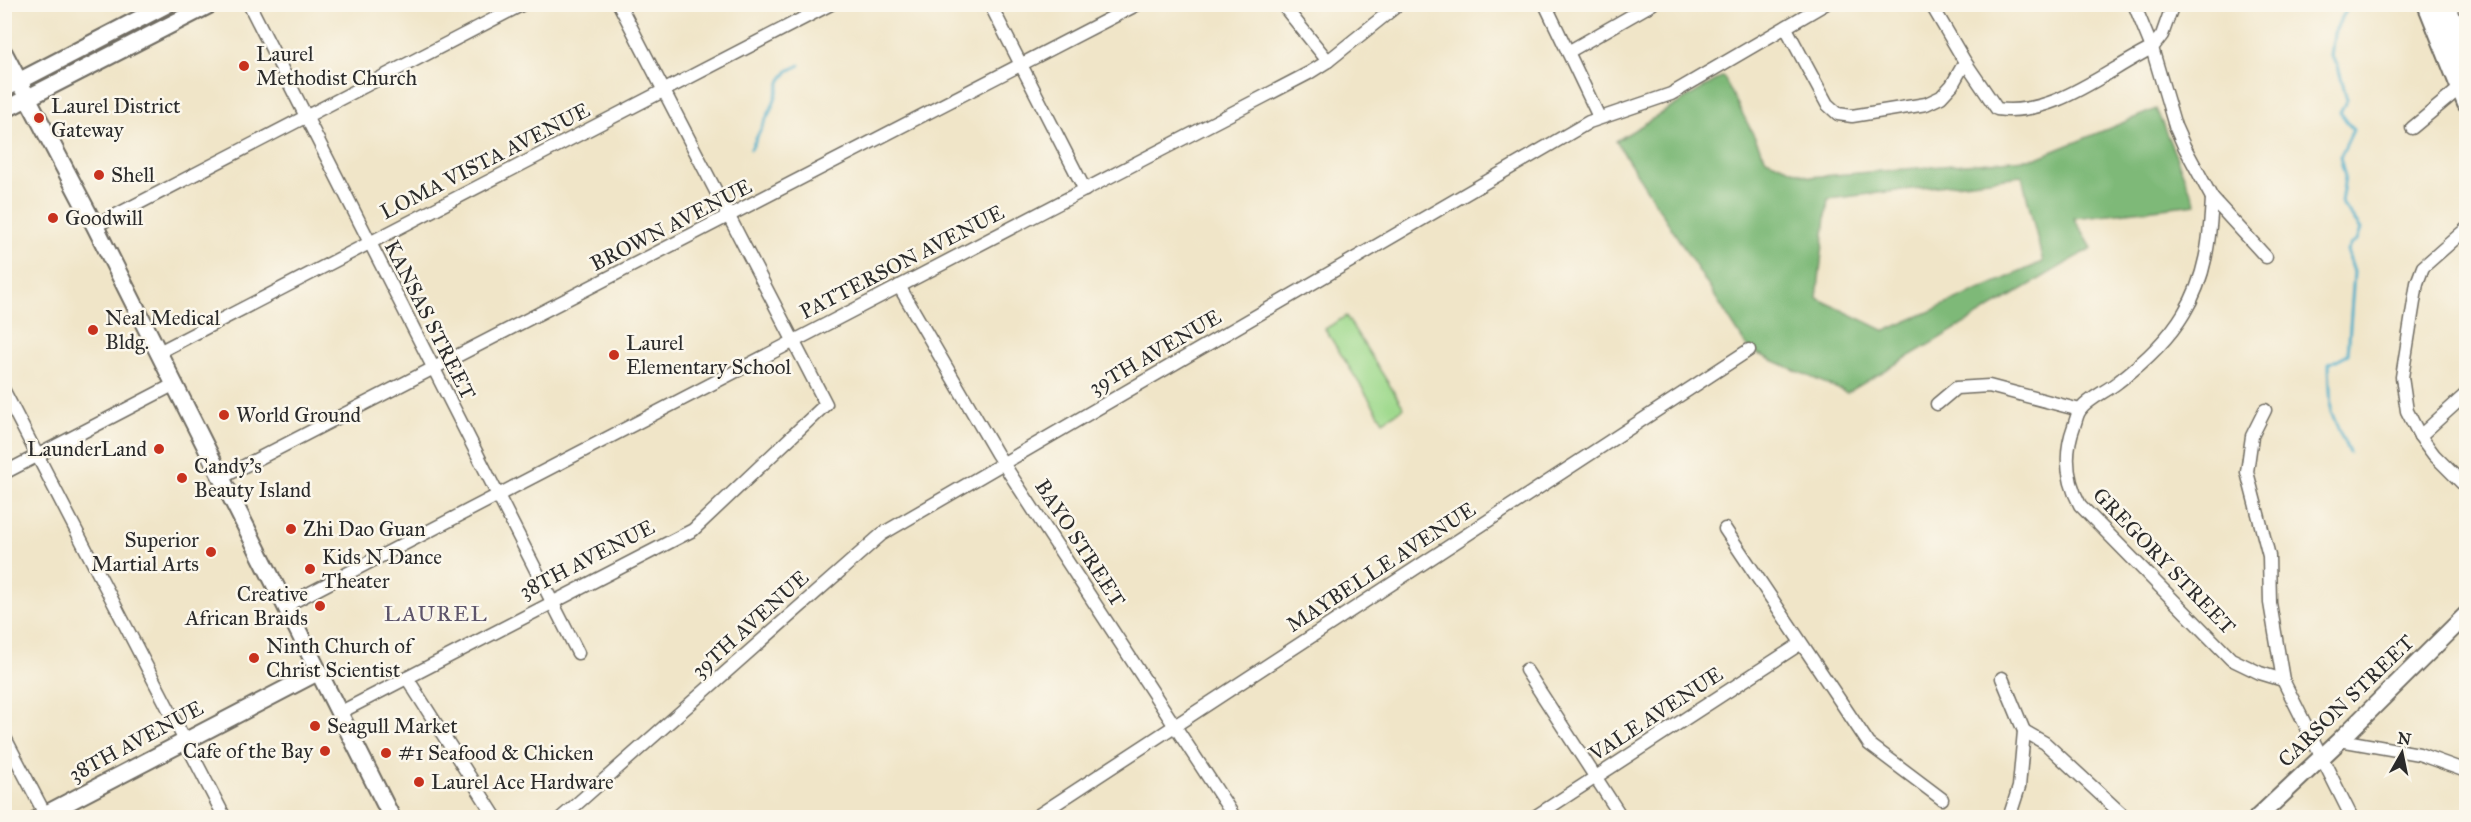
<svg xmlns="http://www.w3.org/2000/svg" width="2471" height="822" viewBox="0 0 2471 822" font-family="'IM FELL Great Primer',serif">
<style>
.green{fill:#9ed98c;stroke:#64825c;stroke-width:1.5}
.forest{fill:#7eb978;stroke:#547252;stroke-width:1.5;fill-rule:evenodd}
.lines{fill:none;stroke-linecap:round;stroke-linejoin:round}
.stream{stroke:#48acc8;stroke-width:3}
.street-casing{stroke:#706c62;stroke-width:15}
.secondary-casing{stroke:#706c62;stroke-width:20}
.highway-casing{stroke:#706c62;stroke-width:24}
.street{stroke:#fff;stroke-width:12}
.secondary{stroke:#fff;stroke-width:16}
.highway{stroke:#fff;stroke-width:21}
.poi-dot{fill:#c8321e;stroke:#fbf7ec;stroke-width:2}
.labels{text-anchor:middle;stroke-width:5;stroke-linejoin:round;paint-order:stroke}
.poi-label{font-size:21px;fill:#2b2b2b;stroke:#fbf7ec;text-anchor:start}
.street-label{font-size:21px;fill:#2b2b2b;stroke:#fbf7ec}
.neighbourhood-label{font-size:22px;letter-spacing:1.5px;fill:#5d546a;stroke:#fbf7ec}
</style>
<rect width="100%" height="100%" fill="#fbf7ec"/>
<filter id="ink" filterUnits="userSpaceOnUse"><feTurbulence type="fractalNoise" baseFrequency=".0167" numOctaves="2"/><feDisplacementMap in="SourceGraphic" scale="12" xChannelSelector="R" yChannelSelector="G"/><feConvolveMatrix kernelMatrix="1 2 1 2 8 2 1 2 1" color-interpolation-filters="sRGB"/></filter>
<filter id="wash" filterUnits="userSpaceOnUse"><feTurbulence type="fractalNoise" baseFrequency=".008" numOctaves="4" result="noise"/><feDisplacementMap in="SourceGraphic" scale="24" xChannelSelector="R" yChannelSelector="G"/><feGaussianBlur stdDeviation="1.35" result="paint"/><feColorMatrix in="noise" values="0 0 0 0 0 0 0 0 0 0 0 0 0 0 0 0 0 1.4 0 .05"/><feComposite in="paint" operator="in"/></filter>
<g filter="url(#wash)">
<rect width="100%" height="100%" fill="#f0e5c8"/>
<polygon class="green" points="1346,316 1404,408 1383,421 1325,329"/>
<path class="forest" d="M 1723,76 L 1766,159 L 1810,177 L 2037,158 L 2156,109 L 2196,204 L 2074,218 L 2092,248 L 1847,393 L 1749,350 L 1616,141 ZM 2022,176 L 2043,262 L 1885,331 L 1817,298 L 1828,199 Z"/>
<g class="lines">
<g class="stream">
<polyline points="2349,4 2334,33 2331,56 2338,66 2347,100 2340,112 2353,130 2340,157 2345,177 2341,202 2361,229 2357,241 2351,244 2347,251 2354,272 2348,354 2329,364 2331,412 2349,453"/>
<polyline points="751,149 773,105 781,80 788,71 800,65"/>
</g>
</g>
</g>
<g filter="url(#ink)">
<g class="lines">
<g class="street-casing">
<g id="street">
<polyline points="249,4 578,653"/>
<polyline points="990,4 1085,190"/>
<polyline points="1282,4 1328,61"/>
<polyline points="1545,4 1599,117"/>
<path d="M 1931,4 L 1965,62 L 1997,109 C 2053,117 2104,72 2152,48 L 2162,35 L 2173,4"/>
<polyline points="2134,4 2152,48 2175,126 2184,146 2212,198 2266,257"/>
<polyline points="1786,28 1827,104 1838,114 1852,116 1926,104 1941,97 1952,85 1965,62"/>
<polyline points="1568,52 1652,4"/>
<polyline points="2412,128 2460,88"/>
<path d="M 2212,198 C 2210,239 2206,277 2184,313 C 2168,340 2143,363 2118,382 C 2107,391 2090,398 2081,409 C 2077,413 2076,421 2074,426 C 2064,453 2066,479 2080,505 L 2231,659 L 2260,673 L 2283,680"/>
<polyline points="95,226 523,4"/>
<polyline points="2466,229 2423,267 2417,283 2402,377 2407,411 2420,436 2434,455 2466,487"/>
<polyline points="899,286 997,454 1235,818"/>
<polyline points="157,353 831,4"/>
<polyline points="4,391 225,818"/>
<polyline points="1937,404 1956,388 1989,386 2080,410"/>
<polyline points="2265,410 2252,436 2247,472 2269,556 2270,603 2283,680 2352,818"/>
<polyline points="2420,436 2466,394"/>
<polyline points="4,473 173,385"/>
<polyline points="221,478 1138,4"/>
<polyline points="1725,529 1869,744 1942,799"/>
<polyline points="285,606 1309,73 1328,61 1399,4"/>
<polyline points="1526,670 1622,818"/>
<polyline points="407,678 496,818"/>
<polyline points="2002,678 2024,731 2019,787 2009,818"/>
<polyline points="339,713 693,530 826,404 619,4"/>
<polyline points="2024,731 2045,743 2126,818"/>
<polyline points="4,736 47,818"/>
<polyline points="2340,740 2419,754 2466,771"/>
<polyline points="561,818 882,534 1589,122 1671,94 1825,4"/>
<polyline points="1034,818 1749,350"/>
<polyline points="1533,818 1800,644"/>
</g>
</g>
<g class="secondary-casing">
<g id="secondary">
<polyline points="2426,4 2466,104"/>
<polyline points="4,53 95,226 392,818"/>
<polyline points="4,89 168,4"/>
<polyline points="4,110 211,4"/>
<polyline points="38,818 318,672"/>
<polyline points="2257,818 2340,740 2466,615"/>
</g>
</g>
<g class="highway-casing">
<polyline id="highway" points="2444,4 2466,59"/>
</g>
<use href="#street" class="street"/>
<use href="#secondary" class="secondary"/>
<use href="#highway" class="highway"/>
</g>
</g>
<g class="poi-dot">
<circle cx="244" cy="66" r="6"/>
<circle cx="39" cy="118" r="6"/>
<circle cx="99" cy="175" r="6"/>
<circle cx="53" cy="218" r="6"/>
<circle cx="93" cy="330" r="6"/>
<circle cx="614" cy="355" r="6"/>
<circle cx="224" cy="415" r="6"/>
<circle cx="159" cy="449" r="6"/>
<circle cx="182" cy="478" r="6"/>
<circle cx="291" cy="529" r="6"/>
<circle cx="211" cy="552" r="6"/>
<circle cx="310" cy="569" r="6"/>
<circle cx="320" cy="606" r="6"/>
<circle cx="254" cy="658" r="6"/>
<circle cx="315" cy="726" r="6"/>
<circle cx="325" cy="751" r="6"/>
<circle cx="386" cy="753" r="6"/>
<circle cx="419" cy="782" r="6"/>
</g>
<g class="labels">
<g class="poi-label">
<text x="256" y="61">Laurel<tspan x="256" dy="24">Methodist Church</tspan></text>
<text x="51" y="113">Laurel District<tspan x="51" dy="24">Gateway</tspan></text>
<text x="111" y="182">Shell</text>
<text x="65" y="225">Goodwill</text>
<text x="105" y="325">Neal Medical<tspan x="105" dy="24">Bldg.</tspan></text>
<text x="626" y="350">Laurel<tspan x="626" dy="24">Elementary School</tspan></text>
<text x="236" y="422">World Ground</text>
<text x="147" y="456" text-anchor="end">LaunderLand</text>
<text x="194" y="473">Candy's<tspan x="194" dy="24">Beauty Island</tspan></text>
<text x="303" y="536">Zhi Dao Guan</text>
<text x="199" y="547" text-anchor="end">Superior<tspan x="199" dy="24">Martial Arts</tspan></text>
<text x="322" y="564">Kids N Dance<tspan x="322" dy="24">Theater</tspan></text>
<text x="308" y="601" text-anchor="end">Creative<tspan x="308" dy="24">African Braids</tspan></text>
<text x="266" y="653">Ninth Church of<tspan x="266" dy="24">Christ Scientist</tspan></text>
<text x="327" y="733">Seagull Market</text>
<text x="313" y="758" text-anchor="end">Cafe of the Bay</text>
<text x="398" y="760">#1 Seafood &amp; Chicken</text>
<text x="431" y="789">Laurel Ace Hardware</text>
</g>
<g class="street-label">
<text transform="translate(485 161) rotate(-27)" y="7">LOMA VISTA AVENUE</text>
<text transform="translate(671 225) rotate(-27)" y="7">BROWN AVENUE</text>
<text transform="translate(902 262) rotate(-27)" y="7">PATTERSON AVENUE</text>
<text transform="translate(430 320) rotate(63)" y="7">KANSAS STREET</text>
<text transform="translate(1155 352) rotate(-30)" y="7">39TH AVENUE</text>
<text transform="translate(1080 543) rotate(57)" y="7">BAYO STREET</text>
<text transform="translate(587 559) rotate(-27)" y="7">38TH AVENUE</text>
<text transform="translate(2164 561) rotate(46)" y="7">GREGORY STREET</text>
<text transform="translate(1381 567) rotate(-33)" y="7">MAYBELLE AVENUE</text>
<text transform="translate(750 624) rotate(-42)" y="7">39TH AVENUE</text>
<text transform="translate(2346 701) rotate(-44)" y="7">CARSON STREET</text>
<text transform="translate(1656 714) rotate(-33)" y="7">VALE AVENUE</text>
<text transform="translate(136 741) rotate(-28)" y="7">38TH AVENUE</text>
</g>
<g class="neighbourhood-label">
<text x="436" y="621">LAUREL</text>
</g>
</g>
<rect width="2471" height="822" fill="none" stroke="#fbf7ec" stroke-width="24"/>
<g transform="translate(2402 753) rotate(9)" stroke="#fbf7ec" stroke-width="4.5" paint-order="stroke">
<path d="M0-4.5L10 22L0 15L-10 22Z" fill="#2b2b2b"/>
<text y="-9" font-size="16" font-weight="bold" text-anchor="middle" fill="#2b2b2b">N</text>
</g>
</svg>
